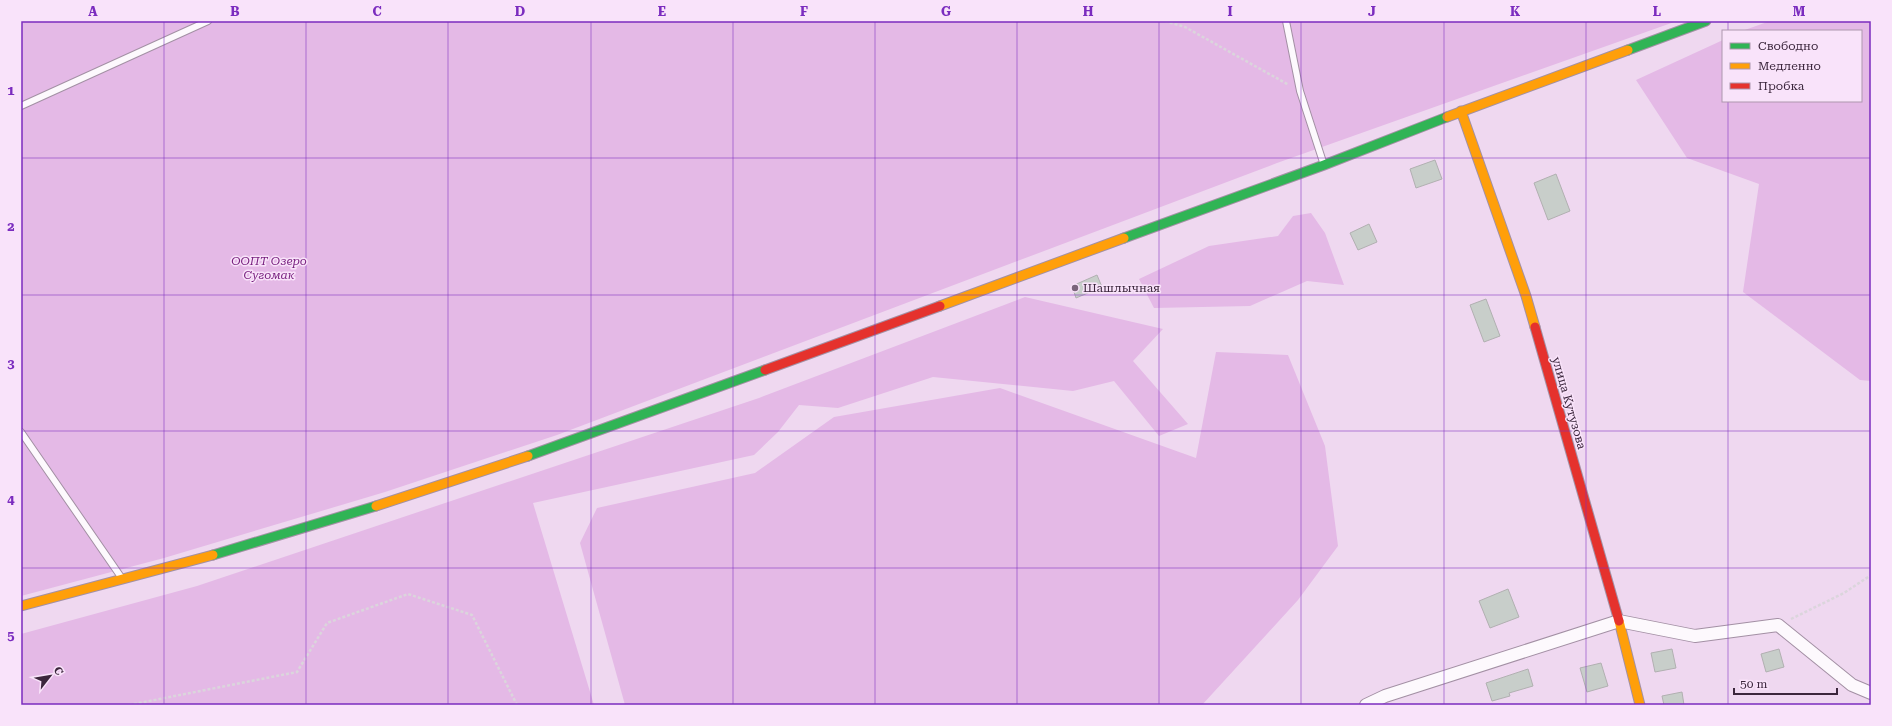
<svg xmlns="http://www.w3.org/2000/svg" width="1892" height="726" viewBox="0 0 1892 726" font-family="'Roboto Serif',serif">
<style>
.green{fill:#e4b9e6}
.building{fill:#c8ceca;stroke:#b1b0b1}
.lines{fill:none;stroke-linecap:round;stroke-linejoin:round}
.lane-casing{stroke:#a390a4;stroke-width:8}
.street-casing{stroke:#a390a4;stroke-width:14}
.fast-casing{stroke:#a390a4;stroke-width:11}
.slow-casing{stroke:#a390a4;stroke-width:11}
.jam-casing{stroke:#a390a4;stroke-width:11}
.path{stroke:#dbd5dc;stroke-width:2.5;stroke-dasharray:3 2;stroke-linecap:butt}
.lane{stroke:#fdf9fd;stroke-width:6}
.street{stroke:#fdf9fd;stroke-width:12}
.fast{stroke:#30b455;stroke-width:9}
.slow{stroke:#ff9f0a;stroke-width:9}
.jam{stroke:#e5322d;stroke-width:9}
.grid{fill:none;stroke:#7b2cbf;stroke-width:1;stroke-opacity:0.55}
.poi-dot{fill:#7a647b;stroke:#f9e3fa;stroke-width:1.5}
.labels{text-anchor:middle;stroke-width:3;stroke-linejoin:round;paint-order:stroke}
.park-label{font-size:12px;font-style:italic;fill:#771f7e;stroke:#f9e3fa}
.poi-label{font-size:12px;fill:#3b263c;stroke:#f9e3fa;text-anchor:start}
.street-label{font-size:12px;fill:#3b263c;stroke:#f9e3fa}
.neatline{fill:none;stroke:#7b2cbf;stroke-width:1.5}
.grid-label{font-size:13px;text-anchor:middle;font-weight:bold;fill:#7b2cbf}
</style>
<rect width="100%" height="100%" fill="#efd8f0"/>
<g class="green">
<polygon points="21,21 1677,21 1277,163 557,435 385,492 164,558 21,596"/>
<polygon points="1770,21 1871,21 1871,381 1860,380 1743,292 1759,184 1687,158 1636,80 1723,40 1723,101 1861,101 1861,31 1742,31"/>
<polygon points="1311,213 1325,233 1344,285 1307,281 1250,306 1154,308 1139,279 1209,246 1278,236 1293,216"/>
<polygon points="1025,297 1163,329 1133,361 1188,424 1159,436 1114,381 1073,391 933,377 838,408 799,405 778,432 754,455 533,503 594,705 21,705 21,634 197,586 759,398"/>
<polygon points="1216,352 1288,355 1325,446 1338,546 1298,600 1202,705 625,705 580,543 597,508 755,473 834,417 1000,388 1196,458"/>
</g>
<g class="building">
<polygon points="1435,160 1442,179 1416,188 1410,169"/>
<polygon points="1556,174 1570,211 1548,220 1534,183"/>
<polygon points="1369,224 1377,242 1358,250 1350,233"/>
<polygon points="1097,275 1102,287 1076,298 1072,286"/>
<polygon points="1486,299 1500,336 1484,342 1470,305"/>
<polygon points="1508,589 1519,617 1490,628 1479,601"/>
<polygon points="1672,649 1676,668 1655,672 1651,653"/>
<polygon points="1779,649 1784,667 1766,672 1761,654"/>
<polygon points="1601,663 1608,686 1587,692 1580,668"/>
<polygon points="1528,669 1533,686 1509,693 1510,696 1492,701 1486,683"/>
<polygon points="1682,692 1684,705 1664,705 1662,696"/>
</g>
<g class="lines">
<g class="lane-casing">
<g id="lane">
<polyline points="1286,21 1300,91 1323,162"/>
<polyline points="21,106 208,21"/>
<polyline points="21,432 121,577"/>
</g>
</g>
<g class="street-casing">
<polyline id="street" points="1366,705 1385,696 1619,621 1695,636 1778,625 1852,685 1871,693"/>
</g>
<g class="fast-casing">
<g id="fast">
<polyline points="1628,50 1706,21"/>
<polyline points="1124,238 1324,165 1447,117"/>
<polyline points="528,456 765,370"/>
<polyline points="213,555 376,506"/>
</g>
</g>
<g class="slow-casing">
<g id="slow">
<polyline points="1461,111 1526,296 1535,327"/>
<polyline points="1447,117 1628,50"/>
<polyline points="940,306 1124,238"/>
<polyline points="376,506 528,456"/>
<polyline points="21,606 213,555"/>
<polyline points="1619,621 1640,705"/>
</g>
</g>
<g class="jam-casing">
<g id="jam">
<polyline points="1535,327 1619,621"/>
<polyline points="765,370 940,306"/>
</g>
</g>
<g class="path">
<polyline points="1165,21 1185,27 1289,85"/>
<polyline points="1791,619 1844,593 1871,575"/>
<polyline points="129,705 297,672 327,623 408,594 472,615 517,705"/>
</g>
<use href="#lane" class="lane"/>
<use href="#street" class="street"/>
<use href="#fast" class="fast"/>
<use href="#slow" class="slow"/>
<use href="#jam" class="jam"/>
</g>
<path class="grid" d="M 164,21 L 164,705M 306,21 L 306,705M 448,21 L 448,705M 591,21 L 591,705M 733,21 L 733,705M 875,21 L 875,705M 1017,21 L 1017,705M 1159,21 L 1159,705M 1301,21 L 1301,705M 1444,21 L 1444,705M 1586,21 L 1586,705M 1728,21 L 1728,31M 1728,101 L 1728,705M 21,158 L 1871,158M 21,295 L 1871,295M 21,431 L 1871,431M 21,568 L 1871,568"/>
<circle class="poi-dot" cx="1075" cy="288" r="4"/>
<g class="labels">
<g class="park-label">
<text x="269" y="265">ООПТ Озеро<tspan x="269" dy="14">Сугомак</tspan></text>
</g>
<g class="poi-label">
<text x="1083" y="292">Шашлычная</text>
</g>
<g class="street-label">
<text transform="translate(1569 403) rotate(74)" y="4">улица Кутузова</text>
</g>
</g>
<rect width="1892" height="726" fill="none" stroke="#f9e3fa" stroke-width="44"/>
<rect x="1722" y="30" width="140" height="72" fill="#f9e3fa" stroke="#ad97ae"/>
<rect x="1730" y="43" width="20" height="6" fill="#30b455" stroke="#ad97ae"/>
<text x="1758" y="50" font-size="12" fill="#3b263c">Свободно</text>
<rect x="1730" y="63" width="20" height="6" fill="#ff9f0a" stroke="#ad97ae"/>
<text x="1758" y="70" font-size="12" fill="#3b263c">Медленно</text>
<rect x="1730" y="83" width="20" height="6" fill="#e5322d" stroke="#ad97ae"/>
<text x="1758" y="90" font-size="12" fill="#3b263c">Пробка</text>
<g transform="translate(50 676) rotate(59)" stroke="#f9e3fa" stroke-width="3" paint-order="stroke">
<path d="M0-3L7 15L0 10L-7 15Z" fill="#3b263c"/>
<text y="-6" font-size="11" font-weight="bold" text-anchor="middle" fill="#3b263c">С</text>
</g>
<path d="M1734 688v6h103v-6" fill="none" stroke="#3b263c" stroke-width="2"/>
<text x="1740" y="688" font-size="12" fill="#3b263c" stroke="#f9e3fa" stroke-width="3" paint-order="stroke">50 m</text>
<rect x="22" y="22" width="1848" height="682" class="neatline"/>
<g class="grid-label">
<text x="93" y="16">A</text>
<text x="235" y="16">B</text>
<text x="377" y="16">C</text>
<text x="520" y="16">D</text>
<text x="662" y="16">E</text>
<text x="804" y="16">F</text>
<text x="946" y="16">G</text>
<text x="1088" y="16">H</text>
<text x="1230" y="16">I</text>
<text x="1372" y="16">J</text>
<text x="1515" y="16">K</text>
<text x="1657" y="16">L</text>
<text x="1799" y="16">M</text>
<text x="11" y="95">1</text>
<text x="11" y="231">2</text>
<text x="11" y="368">3</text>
<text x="11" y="504">4</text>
<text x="11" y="640">5</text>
</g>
</svg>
